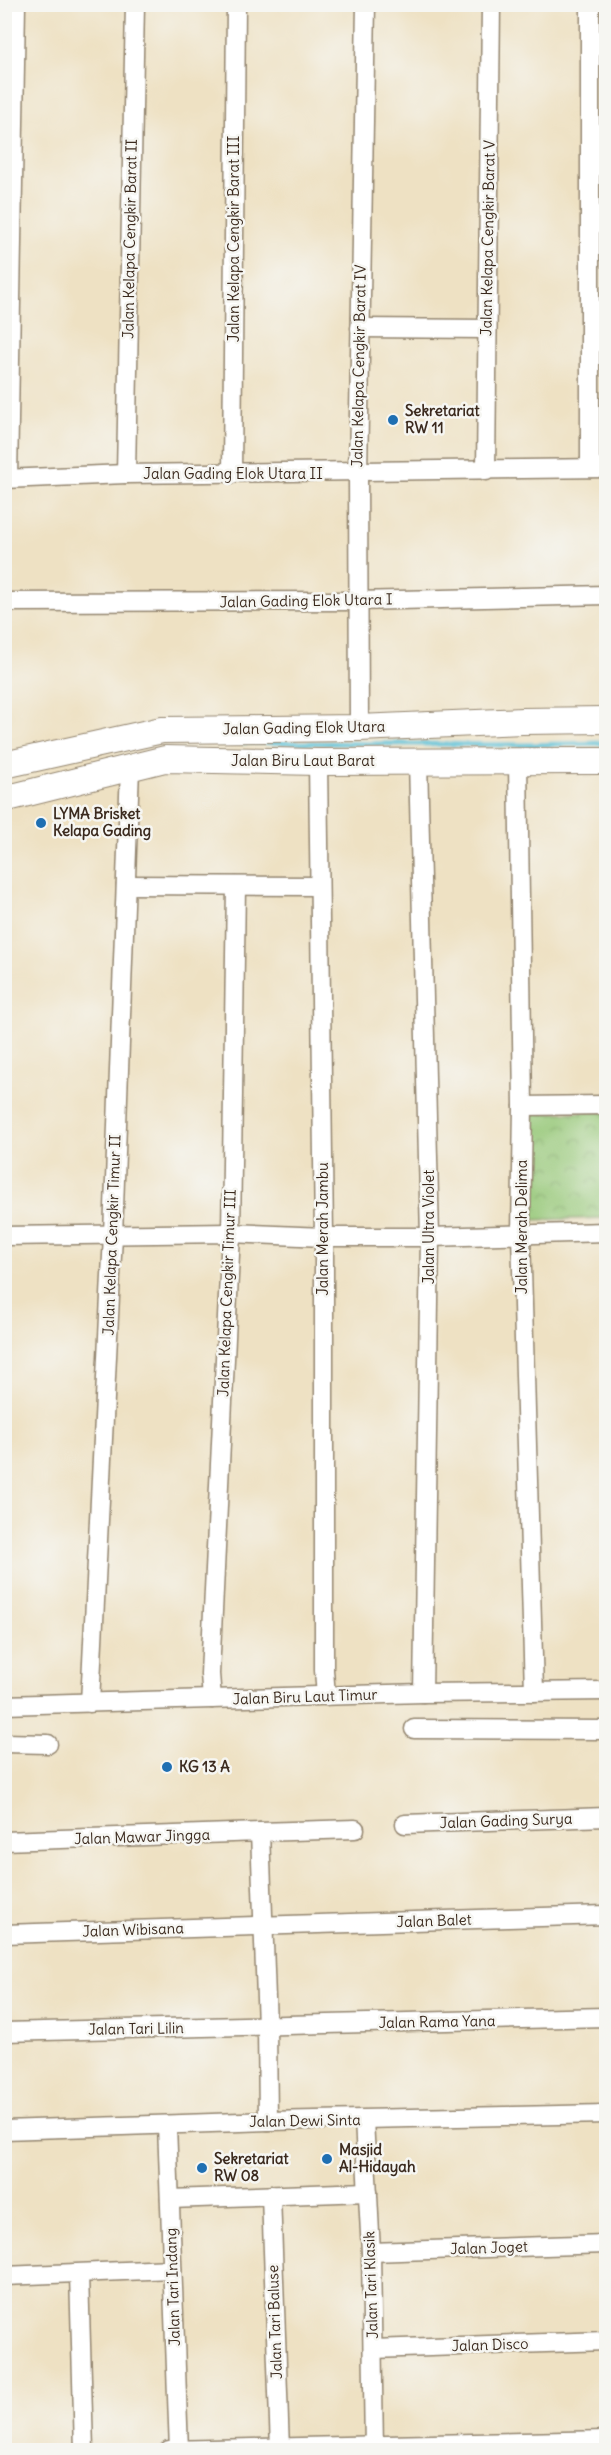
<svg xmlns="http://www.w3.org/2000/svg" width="611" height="2455" viewBox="0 0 611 2455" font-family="Delius,sans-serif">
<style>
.park{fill:url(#park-crowns);stroke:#68794b;stroke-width:1.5}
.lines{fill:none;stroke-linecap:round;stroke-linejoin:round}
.stream{stroke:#59c0d6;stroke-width:5}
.street-casing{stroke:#948670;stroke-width:21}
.secondary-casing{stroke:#948670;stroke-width:28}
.street{stroke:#fff;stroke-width:18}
.secondary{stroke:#fff;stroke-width:26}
.poi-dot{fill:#1f6fb2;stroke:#f6f6f2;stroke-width:2}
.labels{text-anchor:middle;stroke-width:5;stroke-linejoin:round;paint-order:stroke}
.street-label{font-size:15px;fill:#3b2a1e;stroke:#f6f6f2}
.poi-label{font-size:15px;font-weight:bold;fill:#3b2a1e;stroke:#f6f6f2;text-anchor:start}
</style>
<defs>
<pattern id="park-crowns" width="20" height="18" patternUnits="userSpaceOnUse" patternTransform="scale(1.5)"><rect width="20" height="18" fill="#96c878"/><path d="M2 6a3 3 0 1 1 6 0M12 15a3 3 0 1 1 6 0" fill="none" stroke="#7ca362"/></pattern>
</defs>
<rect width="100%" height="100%" fill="#f6f6f2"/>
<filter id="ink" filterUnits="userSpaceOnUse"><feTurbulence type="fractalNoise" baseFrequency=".0167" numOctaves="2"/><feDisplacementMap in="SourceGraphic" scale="12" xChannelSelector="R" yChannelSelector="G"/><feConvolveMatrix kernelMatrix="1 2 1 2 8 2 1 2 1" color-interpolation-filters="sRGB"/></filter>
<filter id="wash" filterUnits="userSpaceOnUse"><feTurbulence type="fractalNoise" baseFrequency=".008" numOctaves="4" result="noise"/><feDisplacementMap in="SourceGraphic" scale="24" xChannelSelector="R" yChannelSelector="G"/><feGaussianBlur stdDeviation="1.35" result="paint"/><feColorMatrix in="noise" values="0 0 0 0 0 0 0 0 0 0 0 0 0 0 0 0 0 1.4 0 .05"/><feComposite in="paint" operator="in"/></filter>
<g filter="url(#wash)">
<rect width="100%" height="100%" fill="#eee1c3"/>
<polygon class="park" points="606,1112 606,1218 530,1220 530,1113"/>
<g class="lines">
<polyline class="stream" points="216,742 521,745 606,743"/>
</g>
</g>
<g filter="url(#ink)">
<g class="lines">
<g class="street-casing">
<g id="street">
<polyline points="360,328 487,329"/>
<polyline points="590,468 590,4"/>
<polyline points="486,471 491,4"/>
<polyline points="126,474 135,4"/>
<polyline points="232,474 236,4"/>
<polyline points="4,479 126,474 606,468"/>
<polyline points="8,479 16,4"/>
<polyline points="4,602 356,601 606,595"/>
<polyline points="359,728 358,473 366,4"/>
<polyline points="418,761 430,1237 423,1693"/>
<polyline points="318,762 324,1237 324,1670 326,1696"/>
<polyline points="518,762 523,1106 521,1234 534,1692"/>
<polyline points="126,885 319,886"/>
<polyline points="523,1106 606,1105"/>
<polyline points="4,1236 231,1233 324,1237 430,1237 606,1232"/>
<polyline points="212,1699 210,1674 231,1233 236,886"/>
<polyline points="90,1703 113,1235 130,768"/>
<polyline points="4,1705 423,1693 606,1691"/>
<polyline points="414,1729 606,1730"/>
<polyline points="4,1743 48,1744"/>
<polyline points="405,1824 606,1817"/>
<polyline points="260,1832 355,1829"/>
<polyline points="4,1841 260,1832 267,2026 268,2121"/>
<polyline points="4,1934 606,1915"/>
<polyline points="4,2032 606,2017"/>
<polyline points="364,2120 371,2252 374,2450"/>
<polyline points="167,2125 179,2450"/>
<polyline points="4,2130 268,2121 606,2114"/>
<polyline points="271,2195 280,2449"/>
<polyline points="170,2199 368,2192"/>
<polyline points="371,2252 606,2244"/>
<polyline points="79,2274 84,2450"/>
<polyline points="4,2276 172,2269"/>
<polyline points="373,2349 606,2341"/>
<polyline points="169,2450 606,2440"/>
</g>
</g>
<g class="secondary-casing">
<g id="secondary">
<polyline points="4,765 162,730 359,728 522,721 606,720"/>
<polyline points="4,799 165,759 318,762 606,761"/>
</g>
</g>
<use href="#street" class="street"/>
<use href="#secondary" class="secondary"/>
</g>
</g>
<g class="poi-dot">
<circle cx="393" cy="420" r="6"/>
<circle cx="41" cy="823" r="6"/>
<circle cx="167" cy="1767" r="6"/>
<circle cx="327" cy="2159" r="6"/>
<circle cx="202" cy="2168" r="6"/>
</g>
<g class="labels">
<g class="street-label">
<text transform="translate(488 238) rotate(-89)" y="5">Jalan Kelapa Cengkir Barat V</text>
<text transform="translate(130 239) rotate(-89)" y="5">Jalan Kelapa Cengkir Barat II</text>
<text transform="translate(234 239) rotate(-90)" y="5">Jalan Kelapa Cengkir Barat III</text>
<text transform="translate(359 366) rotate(-89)" y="5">Jalan Kelapa Cengkir Barat IV</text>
<text x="233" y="479">Jalan Gading Elok Utara II</text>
<text transform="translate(306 601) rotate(-1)" y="5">Jalan Gading Elok Utara I</text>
<text transform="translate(304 728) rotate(-1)" y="5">Jalan Gading Elok Utara</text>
<text x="303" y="766">Jalan Biru Laut Barat</text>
<text transform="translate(429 1227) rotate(-90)" y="5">Jalan Ultra Violet</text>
<text transform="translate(522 1227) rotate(-90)" y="5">Jalan Merah Delima</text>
<text transform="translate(323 1229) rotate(-90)" y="5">Jalan Merah Jambu</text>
<text transform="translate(112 1235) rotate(-88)" y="5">Jalan Kelapa Cengkir Timur II</text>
<text transform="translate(227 1293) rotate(-88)" y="5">Jalan Kelapa Cengkir Timur III</text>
<text transform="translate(305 1697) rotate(-2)" y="5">Jalan Biru Laut Timur</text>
<text transform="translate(506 1821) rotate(-2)" y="5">Jalan Gading Surya</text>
<text transform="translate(142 1837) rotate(-2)" y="5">Jalan Mawar Jingga</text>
<text transform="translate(434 1921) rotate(-2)" y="5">Jalan Balet</text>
<text transform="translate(133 1930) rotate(-2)" y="5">Jalan Wibisana</text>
<text transform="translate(437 2022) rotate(-1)" y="5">Jalan Rama Yana</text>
<text transform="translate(136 2029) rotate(-1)" y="5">Jalan Tari Lilin</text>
<text transform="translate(305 2121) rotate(-1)" y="5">Jalan Dewi Sinta</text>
<text transform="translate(489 2248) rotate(-2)" y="5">Jalan Joget</text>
<text transform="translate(371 2285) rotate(-92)" y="5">Jalan Tari Klasik</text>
<text transform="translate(173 2287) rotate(-92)" y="5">Jalan Tari Indang</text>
<text transform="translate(275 2322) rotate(-92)" y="5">Jalan Tari Baluse</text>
<text transform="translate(490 2345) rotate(-2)" y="5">Jalan Disco</text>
</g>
<g class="poi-label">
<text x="405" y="416">Sekretariat<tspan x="405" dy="17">RW 11</tspan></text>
<text x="53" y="819">LYMA Brisket<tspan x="53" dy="17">Kelapa Gading</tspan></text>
<text x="179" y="1772">KG 13 A</text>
<text x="339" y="2155">Masjid<tspan x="339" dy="17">Al-Hidayah</tspan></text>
<text x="214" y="2164">Sekretariat<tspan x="214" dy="17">RW 08</tspan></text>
</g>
</g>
<rect width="611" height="2455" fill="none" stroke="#f6f6f2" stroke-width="24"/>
</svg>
